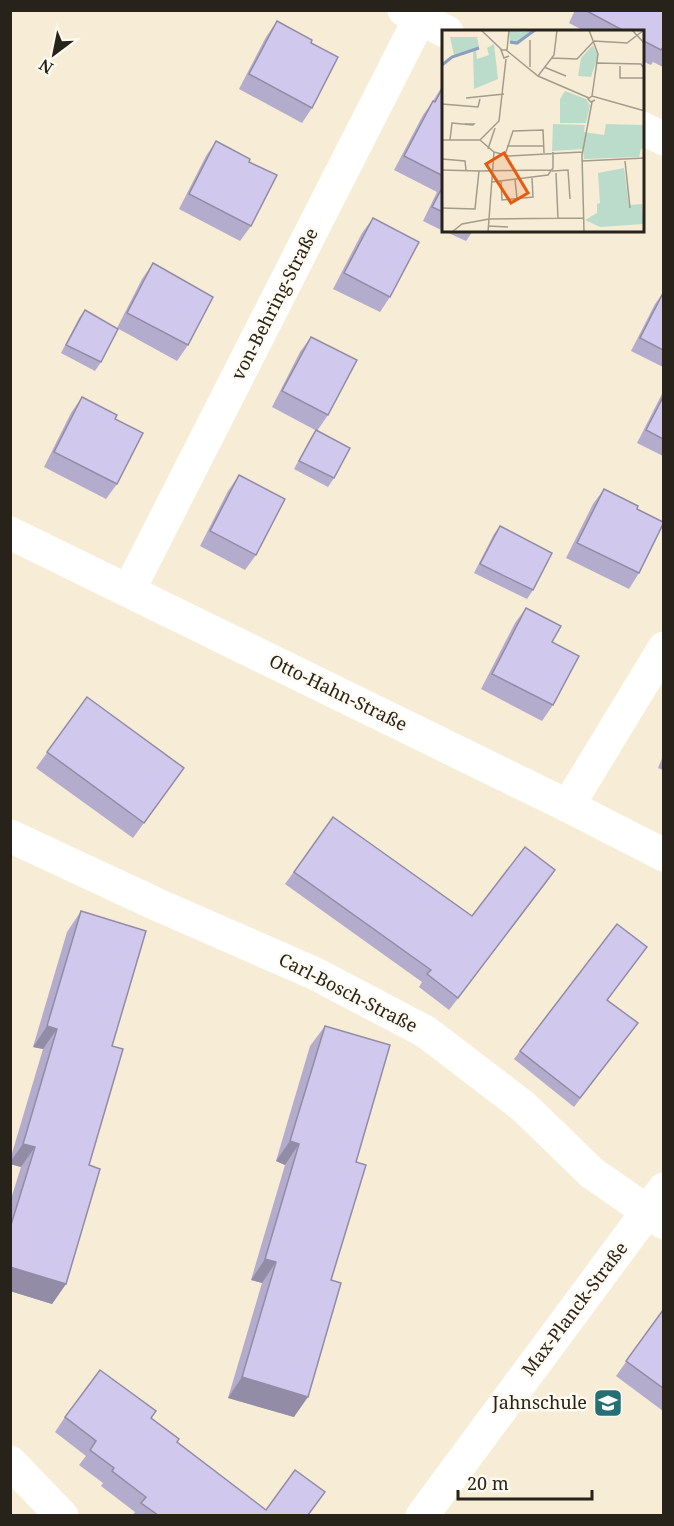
<svg xmlns="http://www.w3.org/2000/svg" width="674" height="1526" viewBox="0 0 674 1526" font-family="'Noto Serif',serif">
<style>
.lines{fill:none;stroke-linecap:round;stroke-linejoin:round}
.minor{stroke:#fff;stroke-width:33}
.wall{fill:#b4accc}
.shaded-wall{fill:#928ca6}
.building{fill:#d1c8ed;stroke:#928ca6;stroke-width:1.5}
.labels{text-anchor:middle;stroke-width:5;stroke-linejoin:round;paint-order:stroke}
.street-label{font-size:18px;fill:#27231b;stroke:#fffaf1}
.poi-label{font-size:18px;fill:#27231b;stroke:#fffaf1;text-anchor:end}
.inset-river{fill:none;stroke:#8a9ebd;stroke-width:3}
.inset-road{fill:none;stroke:#a49c8b;stroke-width:1.5}
.view{fill:#e8590c;fill-opacity:0.15;stroke:#e8590c;stroke-width:3}
.inset-edge{fill:none;stroke:#27231b;stroke-width:3}
</style>
<rect width="100%" height="100%" fill="#f7ecd6"/>
<g class="lines">
<g class="minor">
<polyline points="404,10 447,32"/>
<polyline points="642,128 664,139"/>
<polyline points="10,533 568,806 664,855"/>
<polyline points="129,590 420,18"/>
<polyline points="568,806 664,648"/>
<polyline points="10,836 158,905 316,974 426,1032 524,1107 592,1173 664,1223"/>
<polyline points="10,1462 62,1516"/>
<polyline points="422,1516 664,1189"/>
</g>
</g>
<g class="wall">
<polygon points="575,10 663,10 663,67 653,62 651,65 642,61 642,32 586,32 569,23"/>
<polygon points="277,21 311,43 312,108 302,123 239,89 266,37"/>
<polygon points="443,85 443,231 423,221 437,192 394,170 423,115 433,101"/>
<polygon points="216,141 251,226 240,241 179,209 206,156"/>
<polygon points="373,218 390,297 380,312 333,289 362,233"/>
<polygon points="444,231 473,231 466,241"/>
<polygon points="153,263 188,345 177,361 117,328 142,279"/>
<polygon points="663,293 663,367 631,351 655,304"/>
<polygon points="85,310 101,362 95,371 61,353 79,318"/>
<polygon points="311,337 328,415 317,431 272,407 300,352"/>
<polygon points="663,392 663,456 637,443"/>
<polygon points="82,397 117,484 106,499 44,467 71,413"/>
<polygon points="316,430 334,478 328,487 294,469 310,439"/>
<polygon points="239,475 256,555 245,570 200,546 228,491"/>
<polygon points="604,489 639,573 629,589 566,558 593,504"/>
<polygon points="500,526 533,590 527,599 474,573 494,534"/>
<polygon points="526,608 552,642 553,705 542,721 481,689 515,623"/>
<polygon points="87,697 184,768 133,838 36,768"/>
<polygon points="663,756 663,770 658,768"/>
<polygon points="333,817 472,916 555,870 449,1010 419,987 422,982 285,884"/>
<polygon points="81,911 112,1046 66,1284 52,1304 10,1291 10,1202 21,1167 10,1164 10,1160 43,1049 33,1047 67,932"/>
<polygon points="607,1000 638,1023 574,1107 514,1059 520,1051"/>
<polygon points="325,1026 356,1162 331,1280 294,1417 228,1398 262,1283 251,1280 285,1165 276,1161 310,1046"/>
<polygon points="663,1310 663,1411 616,1376"/>
<polygon points="65,1417 151,1418 177,1442 266,1510 308,1515 133,1515 135,1512 101,1486 103,1483 79,1465 86,1456 55,1432"/>
</g>
<g class="shaded-wall">
<polygon points="555,870 546,883 449,1010 458,998"/>
<polygon points="47,1026 57,1029 43,1049 33,1047"/>
<polygon points="290,1141 299,1144 285,1165 276,1161"/>
<polygon points="23,1144 35,1147 21,1167 10,1164 10,1162"/>
<polygon points="265,1259 276,1262 262,1283 251,1280"/>
<polygon points="10,1267 66,1284 52,1304 10,1291"/>
<polygon points="242,1377 308,1397 294,1417 228,1398"/>
</g>
<g class="building">
<polygon points="585,10 663,10 663,47 661,50 642,40 642,32 626,32"/>
<polygon points="277,21 312,40 311,43 338,57 312,108 249,74"/>
<polygon points="443,87 443,176 404,156 433,101 435,102"/>
<polygon points="216,141 250,159 249,162 277,175 251,226 189,194"/>
<polygon points="443,186 443,212 432,207"/>
<polygon points="373,218 419,242 390,297 344,273"/>
<polygon points="153,263 213,297 188,345 127,313"/>
<polygon points="663,293 663,350 640,338"/>
<polygon points="85,310 118,329 101,362 66,345"/>
<polygon points="311,337 357,360 328,415 282,391"/>
<polygon points="82,397 117,415 115,419 143,433 117,484 54,452"/>
<polygon points="663,397 663,439 646,430"/>
<polygon points="316,430 350,448 334,478 299,461"/>
<polygon points="239,475 285,499 256,555 210,531"/>
<polygon points="604,489 638,506 637,509 663,522 663,524 639,573 577,543"/>
<polygon points="500,526 552,553 533,590 480,564"/>
<polygon points="526,608 561,626 552,642 579,656 553,705 492,674"/>
<polygon points="87,697 184,768 144,823 47,752"/>
<polygon points="333,817 472,916 525,847 555,870 458,998 427,974 431,970 294,872"/>
<polygon points="81,911 146,931 112,1046 123,1049 89,1165 100,1169 66,1284 10,1267 10,1228 35,1147 23,1144 57,1029 47,1026"/>
<polygon points="617,924 647,947 607,1000 638,1023 580,1098 520,1051"/>
<polygon points="325,1026 390,1045 356,1162 366,1165 331,1280 341,1283 308,1397 242,1377 276,1262 265,1259 299,1144 290,1141"/>
<polygon points="663,1310 663,1388 626,1361"/>
<polygon points="100,1370 156,1411 151,1418 179,1439 177,1442 266,1510 295,1470 325,1492 308,1515 158,1515 141,1503 146,1497 112,1471 114,1468 90,1450 96,1441 65,1417"/>
</g>
<defs>
<g id="school-square" transform="scale(1.5)"><rect x="-9" y="-9" width="18" height="18" rx="4" fill="#257075" stroke="#fffaf1"/><path d="M0-5L7-2L0 1L-7-2ZM-4 1L0 2.5L4 1V4Q0 6-4 4Z" fill="#fff"/></g>
</defs>
<g fill-rule="evenodd">
<use href="#school-square" x="608" y="1403"/>
</g>
<g class="labels">
<g class="street-label">
<text transform="translate(275 304) rotate(-63)" y="6">von-Behring-Straße</text>
<text transform="translate(338 693) rotate(26)" y="6">Otto-Hahn-Straße</text>
<text transform="translate(348 993) rotate(27)" y="6">Carl-Bosch-Straße</text>
<text transform="translate(575 1309) rotate(-53)" y="6">Max-Planck-Straße</text>
</g>
<g class="poi-label">
<text x="587" y="1409">Jahnschule</text>
</g>
</g>
<g transform="translate(442 30)">
<rect width="202" height="202" fill="#f7ecd6"/>
<path d="M 67,0 L 85,0 L 75,3 L 93,0 L 76,15 L 68,14 ZM 8,7 L 35,7 L 37,17 L 12,25 ZM 52,14 L 56,49 L 32,59 L 31,22 L 34,20 L 35,29 L 47,25 L 45,18 ZM 151,15 L 156,26 L 149,47 L 136,46 L 139,28 ZM 123,61 L 144,69 L 148,75 L 144,93 L 118,93 L 118,69 ZM 111,94 L 143,95 L 142,102 L 162,105 L 164,94 L 202,95 L 202,119 L 199,119 L 197,127 L 142,129 L 141,119 L 110,121 ZM 182,138 L 187,175 L 200,174 L 202,194 L 158,197 L 143,190 L 155,183 L 155,174 L 158,173 L 156,143 Z" fill="#bbdcca"/>
<path class="inset-river" d="M 68,12 L 75,13 L 93,0M 0,35 L 10,27 L 37,18"/>
<path class="inset-road" d="M 39,0 L 60,20M 147,0 L 156,24 L 150,66M 190,0 L 203,14M 152,11 L 185,13 L 202,0M 65,20 L 67,0M 67,26 L 62,28 L 59,20 L 64,20 L 96,46 L 147,68M 110,28 L 135,29 L 152,11M 154,33 L 199,34 L 203,40M 178,36 L 178,48 L 203,48M 88,37 L 88,10M 102,37 L 124,46M 96,46 L 112,25 L 115,0M 24,68 L 62,64M 153,70 L 149,72 L 146,69 L 150,66 L 203,81M 0,74 L 36,77 L 38,69M 0,110 L 38,110 L 57,91 L 64,29M 8,110 L 10,93 L 31,95 L 32,94 L 23,94M 38,110 L 52,122 L 67,126 L 140,122M 65,116 L 101,116M 46,119 L 53,98M 63,125 L 71,101 L 101,100 L 102,123M 0,129 L 23,131 L 24,140M 140,131 L 203,128M 183,131 L 188,178M 0,140 L 37,141M 110,141 L 126,140 L 128,169M 114,143 L 116,189M 73,149 L 75,169M 59,151 L 60,170 L 91,167 L 90,148M 50,152 L 106,145 L 111,138 L 111,122M 0,178 L 33,179 L 37,141 L 110,140M 46,196 L 66,197M 10,202 L 20,194 L 47,189 L 141,188M 46,202 L 52,122M 142,202 L 140,125 L 150,72"/>
<path class="view" d="M 62,123 L 86,163 L 69,173 L 44,134 Z"/>
<rect width="202" height="202" class="inset-edge"/>
</g>
<rect width="674" height="1526" fill="none" stroke="#27231b" stroke-width="24"/>
<g transform="translate(54 54) rotate(212)" stroke="#fffaf1" stroke-width="4.5" paint-order="stroke">
<path d="M0-4.5L10 22L0 15L-10 22Z" fill="#27231b"/>
<text y="-9" font-size="16" font-weight="bold" text-anchor="middle" fill="#27231b">N</text>
</g>
<path d="M458 1490v9h134v-9" fill="none" stroke="#27231b" stroke-width="3"/>
<text x="467" y="1490" font-size="18" fill="#27231b" stroke="#fffaf1" stroke-width="4.5" paint-order="stroke">20 m</text>
</svg>
